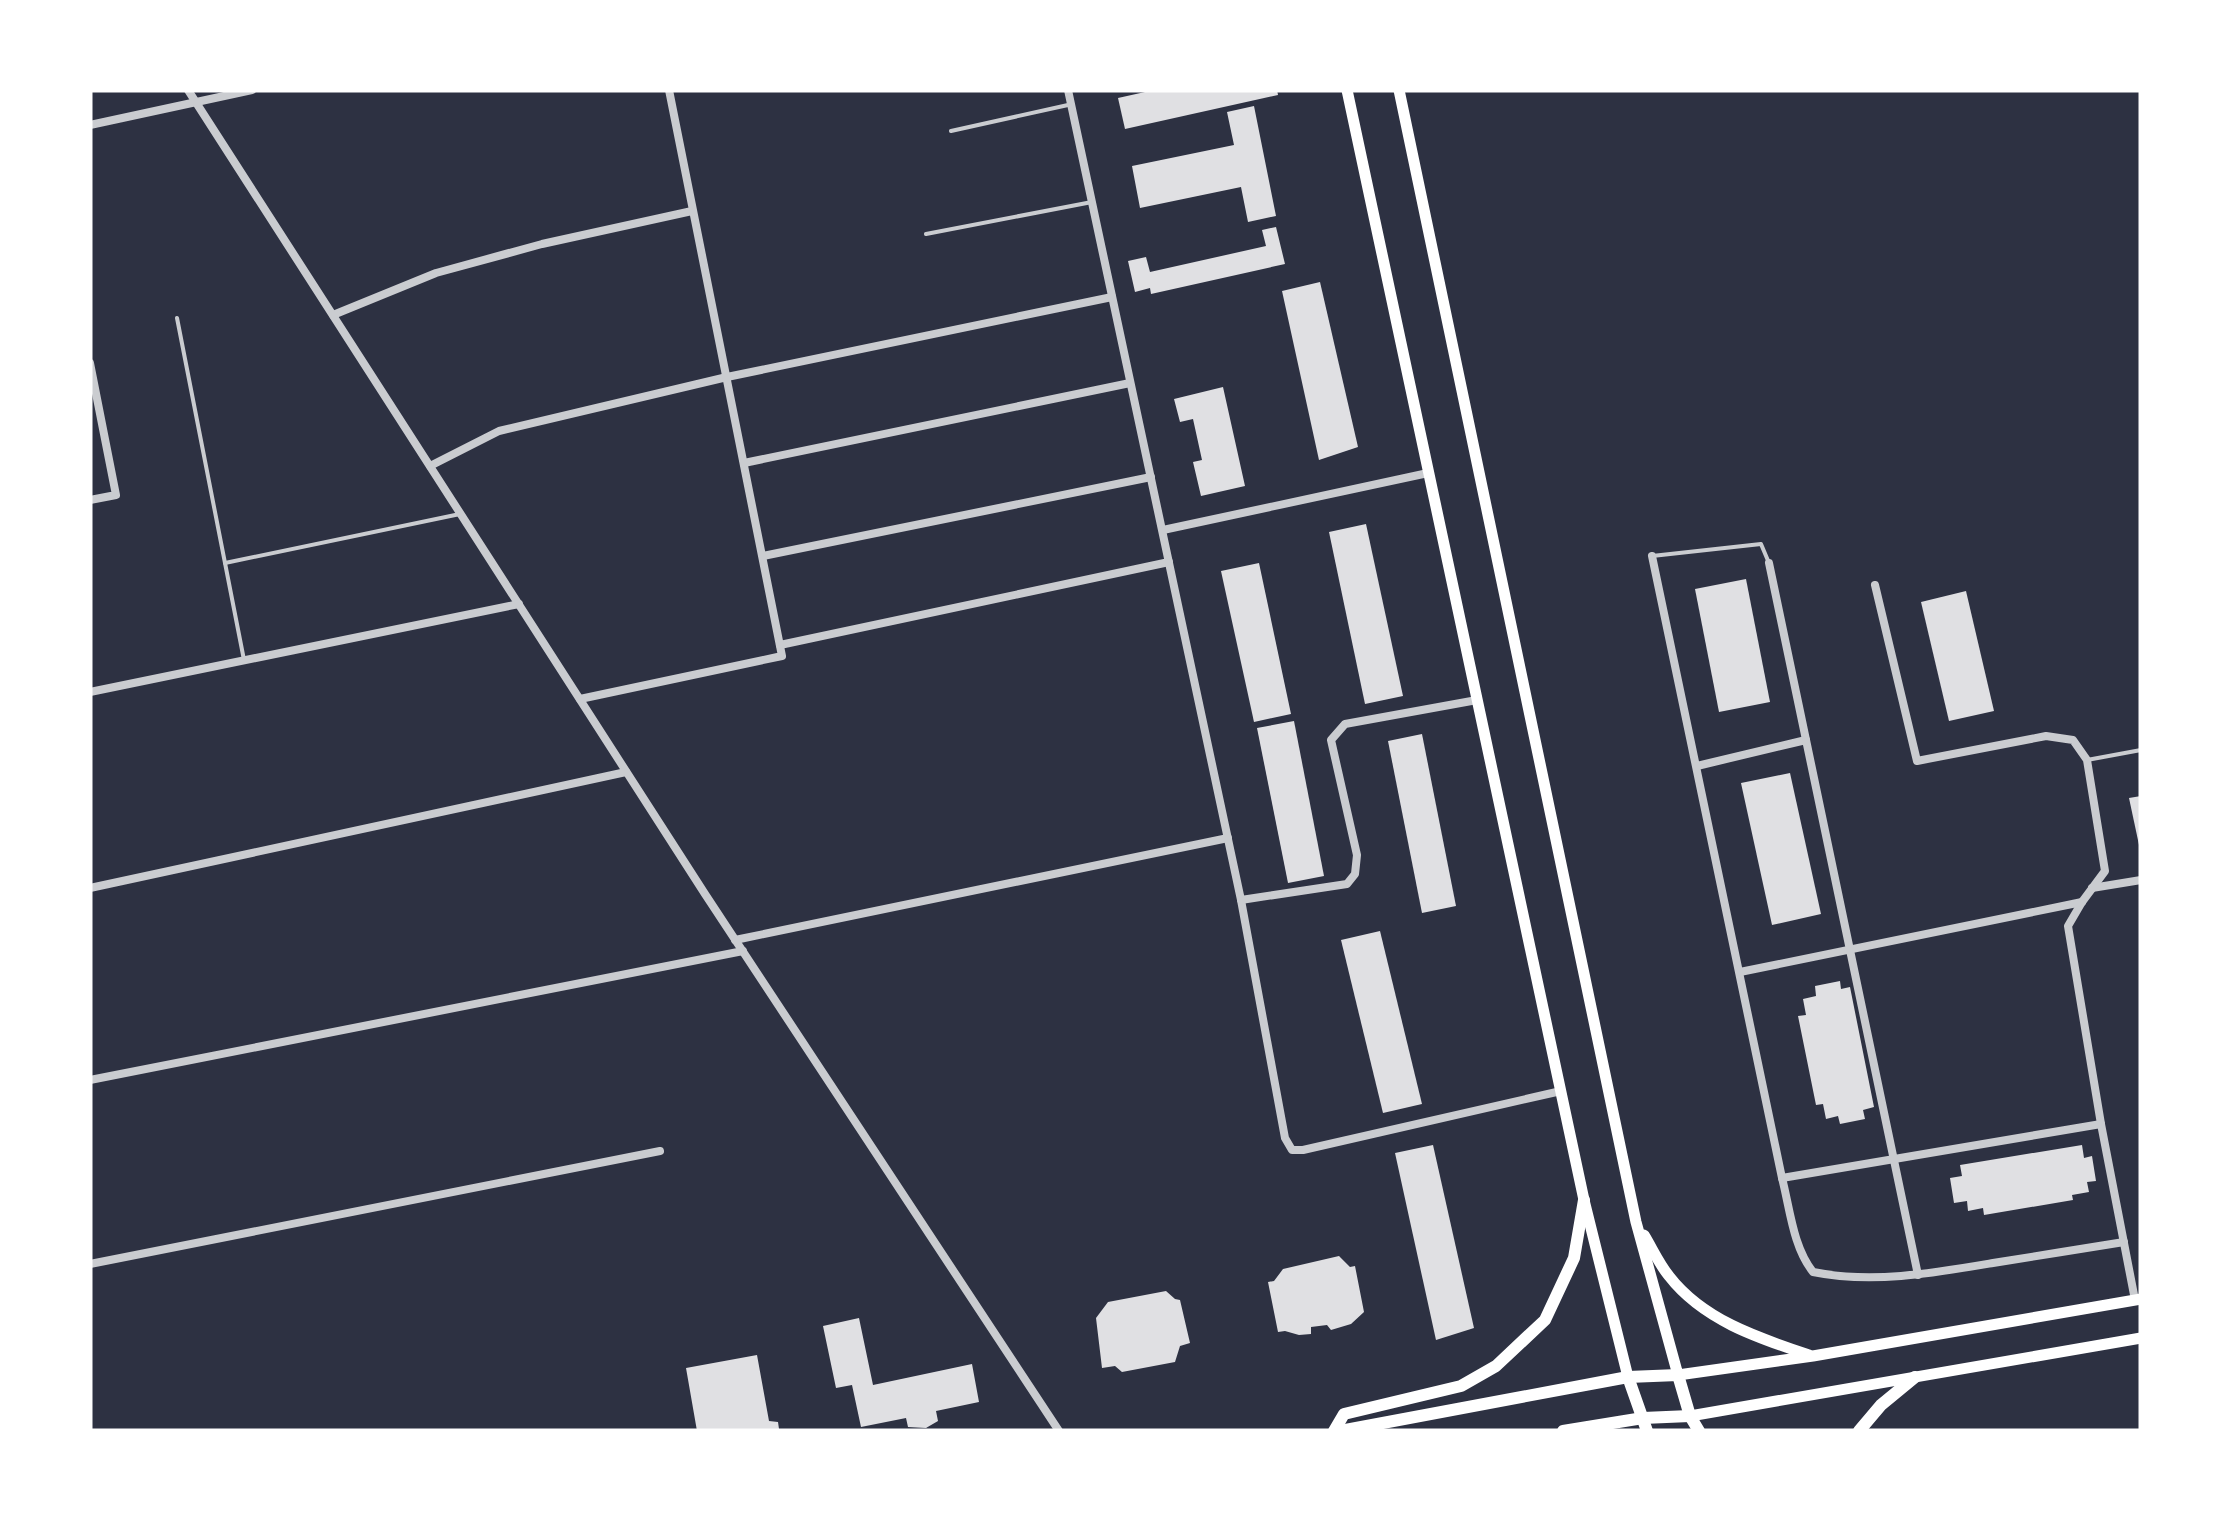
<svg xmlns="http://www.w3.org/2000/svg" width="2231" height="1521" viewBox="0 0 2231 1521" font-family="Lato,sans-serif">
<style>
.building{fill:#e0e0e3}
.lines{fill:none;stroke-linecap:round;stroke-linejoin:round}
.service{stroke:#caccd0;stroke-width:4}
.minor{stroke:#caccd0;stroke-width:8}
.secondary{stroke:#fff;stroke-width:11}
.primary{stroke:#fff;stroke-width:12}
</style>
<rect width="100%" height="100%" fill="#2d3142"/>
<g class="building">
<polygon points="1154,90 1277,90 1278,95 1125,129 1118,98"/>
<polygon points="1254,106 1276,216 1248,222 1241,187 1140,208 1132,166 1234,145 1227,112"/>
<polygon points="1276,227 1285,264 1151,294 1150,288 1135,292 1128,261 1146,257 1150,272 1266,246 1262,230"/>
<polygon points="1320,282 1358,447 1319,460 1282,291"/>
<polygon points="1223,387 1245,486 1201,496 1193,462 1202,460 1193,419 1180,422 1174,399"/>
<polygon points="1366,524 1403,696 1365,704 1329,532"/>
<polygon points="1259,563 1291,714 1254,722 1221,571"/>
<polygon points="1746,579 1770,702 1719,712 1695,589"/>
<polygon points="1966,591 1994,711 1949,721 1921,602"/>
<polygon points="1294,721 1324,876 1288,883 1257,728"/>
<polygon points="1422,734 1456,906 1422,913 1388,741"/>
<polygon points="1790,773 1821,914 1772,925 1741,783"/>
<polygon points="2141,796 2141,845 2139,845 2129,798"/>
<polygon points="1380,931 1422,1104 1383,1113 1341,940"/>
<polygon points="1840,981 1841,989 1850,987 1874,1107 1863,1110 1865,1119 1840,1124 1838,1116 1826,1119 1823,1104 1816,1105 1798,1016 1806,1015 1803,999 1816,996 1815,986"/>
<polygon points="1433,1145 1474,1328 1436,1340 1395,1153"/>
<polygon points="2082,1145 2084,1158 2092,1156 2096,1181 2087,1182 2089,1192 2072,1195 2073,1200 1984,1215 1983,1208 1968,1211 1967,1201 1954,1203 1950,1178 1962,1176 1960,1165"/>
<polygon points="1339,1256 1350,1267 1355,1266 1364,1312 1351,1324 1331,1330 1327,1325 1311,1327 1311,1334 1299,1335 1285,1331 1278,1332 1268,1282 1274,1281 1283,1269"/>
<polygon points="1166,1291 1175,1299 1180,1300 1190,1343 1180,1346 1175,1362 1122,1372 1115,1366 1102,1368 1096,1318 1108,1302"/>
<polygon points="859,1318 873,1385 972,1364 979,1402 936,1411 938,1421 926,1428 908,1427 906,1418 861,1427 852,1385 836,1388 823,1326"/>
<polygon points="757,1355 769,1421 778,1422 779,1429 773,1431 697,1431 686,1368"/>
</g>
<g class="lines">
<g class="service">
<polyline points="951,131 1068,105"/>
<polyline points="926,234 1092,202"/>
<polyline points="177,318 244,660"/>
<polyline points="1652,556 1761,544 1769,563"/>
<polyline points="225,563 460,514"/>
<polyline points="2087,760 2141,750"/>
</g>
<g class="minor">
<polyline points="188,90 705,894 1059,1431"/>
<polyline points="1068,90 1241,900 1285,1138 1292,1150 1303,1150 1561,1091"/>
<polyline points="90,125 252,90"/>
<polyline points="333,315 436,273 542,244 692,211"/>
<polyline points="90,363 116,495 90,500"/>
<polyline points="744,463 1130,383"/>
<polyline points="430,466 499,431 727,377 1112,297"/>
<polyline points="1163,530 1428,473"/>
<polyline points="763,556 1151,477"/>
<path d="M 1652,556 L 1782,1178 C 1790,1209 1793,1247 1813,1272 C 1872,1284 1934,1273 1993,1263 C 2037,1256 2080,1249 2124,1242"/>
<polyline points="1769,563 1918,1275"/>
<polyline points="1875,585 1917,761 2046,736 2073,740 2087,760 2105,871 2082,902 2068,926 2101,1124 2135,1300"/>
<polyline points="780,645 1169,562"/>
<polyline points="90,692 519,604"/>
<polyline points="580,699 782,656 669,90"/>
<polyline points="1697,766 1806,740"/>
<polyline points="90,888 626,772"/>
<polyline points="2092,888 2141,880"/>
<polyline points="1241,900 1347,884 1355,874 1357,855 1331,740 1345,724 1477,700"/>
<polyline points="735,940 1228,838"/>
<polyline points="1740,972 2082,902"/>
<polyline points="90,1080 743,951"/>
<polyline points="1782,1178 2101,1124"/>
<polyline points="90,1264 660,1151"/>
</g>
<g class="secondary">
<polyline points="1347,90 1584,1200 1628,1377"/>
<polyline points="1399,90 1636,1222 1678,1375 1813,1356 2141,1299"/>
<path d="M 1644,1235 C 1652,1248 1659,1264 1669,1276 C 1703,1320 1758,1338 1809,1355"/>
<polyline points="1690,1416 2141,1338"/>
</g>
<g class="primary">
<polyline points="1628,1377 1647,1431"/>
<polyline points="1334,1431 1344,1414 1461,1386 1496,1366 1545,1320 1574,1258 1584,1200"/>
<polyline points="1340,1431 1628,1377 1678,1375 1690,1416 1699,1431"/>
<polyline points="1563,1431 1643,1418 1690,1416"/>
<polyline points="1859,1431 1881,1405 1915,1377"/>
</g>
</g>
<rect width="2231" height="1521" fill="none" stroke="#ffffff" stroke-width="185"/>
</svg>
